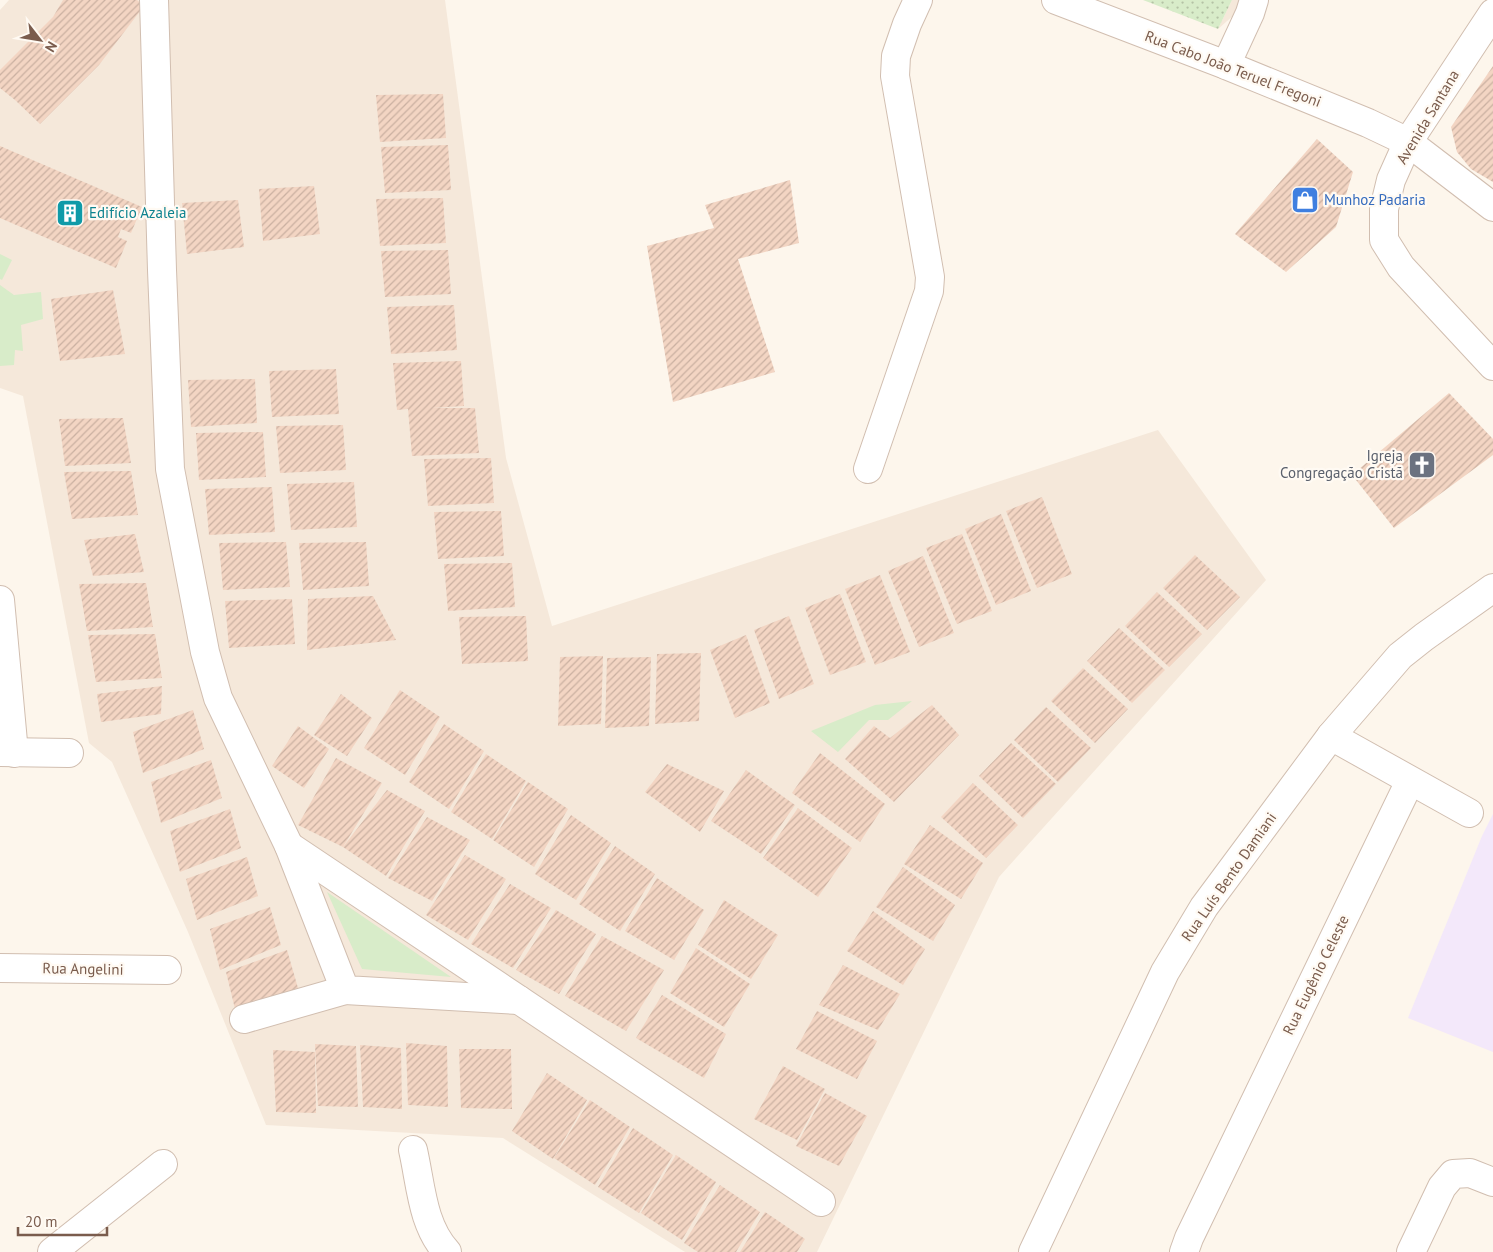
<svg xmlns="http://www.w3.org/2000/svg" width="1493" height="1252" viewBox="0 0 1493 1252" font-family="'PT Sans',sans-serif">
<style>
.residential{fill:#f5e8da}
.education{fill:#f3e8fa}
.grass{fill:url(#grass-dots)}
.park{fill:#d8ecc9}
.building{fill:url(#building-hatch)}
.lines{fill:none;stroke-linecap:round;stroke-linejoin:round}
.minor-casing{stroke:#d1beb0;stroke-width:30}
.minor{stroke:#fff;stroke-width:28}
.labels{text-anchor:middle;stroke-width:4.5;stroke-linejoin:round;paint-order:stroke}
.street-label{font-size:15px;fill:#7a5c4d;stroke:#fffaf3}
.shop-label{font-size:15px;fill:#366cbe;stroke:#fffaf3;text-anchor:start}
.culture-label{font-size:15px;fill:#0d838f;stroke:#fffaf3;text-anchor:start}
.worship-label{font-size:15px;fill:#5b616d;stroke:#fffaf3;text-anchor:end}
</style>
<defs>
<pattern id="grass-dots" width="8" height="8" patternUnits="userSpaceOnUse" patternTransform="scale(1.25)"><rect width="8" height="8" fill="#d8ecc9"/><path d="M2 2h.1M6 6h.1" fill="none" stroke="#b4c2a5" stroke-width="1.8" stroke-linecap="round"/></pattern>
<pattern id="building-hatch" width="6" height="6" patternUnits="userSpaceOnUse" patternTransform="scale(1.25)"><rect width="6" height="6" fill="#f3d5c3"/><path d="M-1 1l2-2M0 6l6-6M5 7l2-2" fill="none" stroke="#cab0a1"/></pattern>
</defs>
<rect width="100%" height="100%" fill="#fdf6ec"/>
<g class="residential">
<polygon points="9,0 445,0 506,458 552,626 1158,430 1266,580 999,877 817,1252 685,1252 503,1138 266,1125 188,932 112,762 89,743 23,396 0,388 0,10"/>
<polygon points="1232,0 1251,0 1218,29"/>
</g>
<polygon class="education" points="1493,814 1493,1052 1408,1018 1482,836"/>
<polygon class="grass" points="1143,0 1232,0 1218,29"/>
<g class="park">
<polygon points="0,254 12,260 2,280 0,279"/>
<polygon points="0,285 14,295 41,292 43,319 21,325 23,351 15,350 14,365 0,366"/>
<polygon points="912,701 888,720 869,720 838,752 811,731 875,705"/>
<polygon points="327,892 451,977 362,969"/>
</g>
<g class="building">
<polygon points="63,0 137,0 144,6 99,65 40,124 15,100 0,88 0,70 53,17"/>
<polygon points="1493,66 1493,182 1471,169 1457,152 1451,127"/>
<polygon points="443,94 446,138 380,142 376,95"/>
<polygon points="1317,139 1353,172 1336,227 1286,272 1235,234"/>
<polygon points="448,145 451,190 385,193 381,147"/>
<polygon points="0,146 142,207 131,233 121,229 118,237 127,241 116,268 0,218"/>
<polygon points="790,180 799,243 738,259 775,372 673,402 647,246 714,228 705,205"/>
<polygon points="314,186 320,234 263,241 259,189"/>
<polygon points="443,198 446,243 380,246 376,199"/>
<polygon points="238,200 244,247 187,254 182,203"/>
<polygon points="448,250 451,294 385,297 381,251"/>
<polygon points="113,290 125,354 60,361 51,299"/>
<polygon points="454,305 457,350 391,354 387,307"/>
<polygon points="461,361 464,406 432,408 475,408 479,453 412,456 408,409 397,410 393,363"/>
<polygon points="336,369 339,414 272,417 269,371"/>
<polygon points="255,379 257,423 191,427 188,380"/>
<polygon points="1449,393 1493,439 1493,455 1394,528 1352,475"/>
<polygon points="123,418 131,463 65,466 59,419"/>
<polygon points="343,425 346,470 280,473 276,426"/>
<polygon points="263,432 266,477 199,480 196,433"/>
<polygon points="491,458 494,503 428,506 424,459"/>
<polygon points="131,471 138,515 72,519 64,472"/>
<polygon points="354,482 357,527 291,530 287,484"/>
<polygon points="272,487 275,532 209,535 205,489"/>
<polygon points="1042,497 1072,574 1037,588 1006,511"/>
<polygon points="501,511 504,556 438,559 434,512"/>
<polygon points="1001,514 1031,591 996,605 965,529"/>
<polygon points="135,534 144,572 93,576 84,540"/>
<polygon points="962,534 992,611 957,624 926,548"/>
<polygon points="286,542 290,587 223,590 219,543"/>
<polygon points="366,542 369,586 303,590 299,543"/>
<polygon points="1195,555 1240,597 1207,630 1163,588"/>
<polygon points="923,556 954,633 919,647 888,571"/>
<polygon points="512,563 515,607 448,611 444,564"/>
<polygon points="880,575 910,652 875,665 845,589"/>
<polygon points="146,583 153,627 87,631 79,584"/>
<polygon points="1157,592 1202,634 1169,667 1125,626"/>
<polygon points="840,594 866,662 830,675 805,608"/>
<polygon points="373,596 396,640 307,650 308,599"/>
<polygon points="292,599 295,644 229,648 225,601"/>
<polygon points="526,616 528,661 462,664 459,617"/>
<polygon points="789,616 814,684 779,699 754,630"/>
<polygon points="1119,628 1165,670 1132,703 1087,661"/>
<polygon points="155,634 162,678 96,682 88,635"/>
<polygon points="746,635 770,703 735,718 710,650"/>
<polygon points="701,653 699,721 655,724 657,654"/>
<polygon points="603,656 601,724 558,726 560,657"/>
<polygon points="651,657 649,726 605,728 607,658"/>
<polygon points="1083,668 1128,709 1095,743 1051,701"/>
<polygon points="162,686 161,714 101,722 97,694"/>
<polygon points="400,690 440,717 405,775 364,748"/>
<polygon points="341,694 372,718 347,756 314,735"/>
<polygon points="932,705 959,735 894,802 845,759 874,726 890,738"/>
<polygon points="1046,707 1091,748 1058,782 1014,740"/>
<polygon points="193,710 204,749 143,773 133,732"/>
<polygon points="444,724 484,751 449,809 409,782"/>
<polygon points="298,726 329,749 304,788 272,766"/>
<polygon points="1011,743 1056,784 1023,818 979,776"/>
<polygon points="820,753 885,804 860,842 792,793"/>
<polygon points="486,754 526,781 492,839 451,812"/>
<polygon points="336,758 382,783 343,847 298,825"/>
<polygon points="211,760 222,798 161,823 151,782"/>
<polygon points="667,764 724,791 700,832 645,792"/>
<polygon points="746,770 795,805 761,854 711,821"/>
<polygon points="528,782 568,809 534,867 493,840"/>
<polygon points="973,783 1018,825 986,858 941,817"/>
<polygon points="387,790 425,811 386,876 343,847"/>
<polygon points="798,808 852,848 818,897 763,858"/>
<polygon points="230,809 241,848 180,872 170,831"/>
<polygon points="571,815 611,843 576,900 535,874"/>
<polygon points="427,817 470,840 432,901 388,878"/>
<polygon points="930,825 983,863 961,899 904,864"/>
<polygon points="615,846 655,874 620,931 579,904"/>
<polygon points="465,855 506,879 468,940 426,915"/>
<polygon points="247,857 258,896 197,920 186,879"/>
<polygon points="903,867 955,905 933,941 876,907"/>
<polygon points="657,878 704,910 674,960 625,931"/>
<polygon points="510,884 551,908 513,968 471,944"/>
<polygon points="724,900 778,935 751,979 698,945"/>
<polygon points="270,907 281,945 220,970 210,929"/>
<polygon points="556,910 596,934 559,994 516,970"/>
<polygon points="873,911 925,949 903,985 847,951"/>
<polygon points="602,936 664,970 626,1031 565,996"/>
<polygon points="696,948 750,984 724,1027 670,993"/>
<polygon points="287,950 298,988 236,1013 226,972"/>
<polygon points="843,965 900,994 878,1030 819,1005"/>
<polygon points="662,995 726,1034 704,1078 636,1038"/>
<polygon points="817,1011 877,1041 857,1079 796,1049"/>
<polygon points="406,1043 447,1046 448,1107 408,1105"/>
<polygon points="315,1044 356,1046 358,1107 318,1106"/>
<polygon points="360,1045 401,1048 402,1109 363,1107"/>
<polygon points="459,1049 511,1049 512,1109 461,1108"/>
<polygon points="273,1050 315,1052 316,1113 276,1112"/>
<polygon points="783,1066 825,1089 797,1140 754,1119"/>
<polygon points="547,1073 587,1100 553,1159 512,1131"/>
<polygon points="825,1093 867,1116 839,1166 796,1146"/>
<polygon points="590,1100 630,1127 595,1185 554,1158"/>
<polygon points="633,1128 673,1155 639,1213 598,1187"/>
<polygon points="676,1155 716,1182 682,1240 641,1213"/>
<polygon points="720,1185 760,1212 736,1252 698,1252 684,1243"/>
<polygon points="765,1212 805,1239 797,1252 740,1252"/>
</g>
<g class="lines">
<g class="minor-casing">
<g id="minor">
<polyline points="154,0 162,270 170,469 205,652 218,698 289,846 345,990 519,1000"/>
<polyline points="1056,0 1226,65 1368,123 1408,142 1493,207"/>
<polyline points="1493,13 1408,142 1391,180 1384,209 1384,240 1401,267 1493,366"/>
<polyline points="1226,65 1250,13 1254,0"/>
<polyline points="868,469 929,291 930,277 895,76 896,56 907,24 918,0"/>
<polyline points="0,600 14,753"/>
<polyline points="1331,736 1469,813"/>
<polyline points="0,752 69,753"/>
<polyline points="289,846 821,1202"/>
<polyline points="0,968 167,970"/>
<polyline points="244,1019 345,990"/>
<path d="M 413,1150 C 421,1185 422,1225 447,1252"/>
<polyline points="52,1252 163,1164"/>
<polyline points="1033,1252 1165,972 1204,907 1331,736 1400,656 1424,637 1493,588"/>
<polyline points="1184,1252 1189,1238 1410,781"/>
<polyline points="1411,1252 1442,1187 1453,1174 1470,1173 1493,1182"/>
</g>
</g>
<use href="#minor" class="minor"/>
</g>
<defs>
<g id="shop-square" transform="scale(1.4375)"><rect x="-9" y="-9" width="18" height="18" rx="4" fill="#3f7fe0" stroke="#fffaf3"/><path d="M-5-2.5h2.3a2.7 3.5 0 0 1 5.4 0H5L5.5 6h-11ZM-1.5-2.5h3a1.5 2.3 0 0 0-3 0Z" fill="#fff"/></g>
<g id="building-square" transform="scale(1.4375)"><rect x="-9" y="-9" width="18" height="18" rx="4" fill="#0f9aa8" stroke="#fffaf3"/><path d="M-4-6H4V6H1V3H-1V6H-4ZM-2.5-4.3h1.7v1.8h-1.7ZM.8-4.3h1.7v1.8H.8ZM-2.5-1h1.7V.8h-1.7ZM.8-1h1.7V.8H.8Z" fill="#fff"/></g>
<g id="church-square" transform="scale(1.4375)"><rect x="-9" y="-9" width="18" height="18" rx="4" fill="#6b7280" stroke="#fffaf3"/><path d="M-1.2-6h2.4v3.5h3.3v2.4h-3.3V6h-2.4V-.1h-3.3v-2.4h3.3Z" fill="#fff"/></g>
</defs>
<g fill-rule="evenodd">
<use href="#shop-square" x="1305" y="200"/>
<use href="#building-square" x="70" y="213"/>
<use href="#church-square" x="1422" y="465"/>
</g>
<g class="labels">
<g class="street-label">
<text transform="translate(1233 69) rotate(21)" y="5">Rua Cabo João Teruel Fregoni</text>
<text transform="translate(1428 117) rotate(-59)" y="5">Avenida Santana</text>
<text transform="translate(1229 877) rotate(-55)" y="5">Rua Luís Bento Damiani</text>
<text transform="translate(83 969) rotate(1)" y="5">Rua Angelini</text>
<text transform="translate(1316 975) rotate(-64)" y="5">Rua Eugênio Celeste</text>
</g>
<g class="shop-label">
<text x="1324" y="205">Munhoz Padaria</text>
</g>
<g class="culture-label">
<text x="89" y="218">Edifício Azaleia</text>
</g>
<g class="worship-label">
<text x="1403" y="461">Igreja<tspan x="1403" dy="17">Congregação Cristã</tspan></text>
</g>
</g>
<g transform="translate(40 40) rotate(121)" stroke="#fffaf3" stroke-width="4" paint-order="stroke">
<path d="M0-4L9 19L0 12L-9 19Z" fill="#7a5c4d"/>
<text y="-8" font-size="14" font-weight="bold" text-anchor="middle" fill="#7a5c4d">N</text>
</g>
<path d="M18 1227v8h89v-8" fill="none" stroke="#7a5c4d" stroke-width="2.5"/>
<text x="25" y="1227" font-size="15" fill="#7a5c4d" stroke="#fffaf3" stroke-width="4" paint-order="stroke">20 m</text>
</svg>
